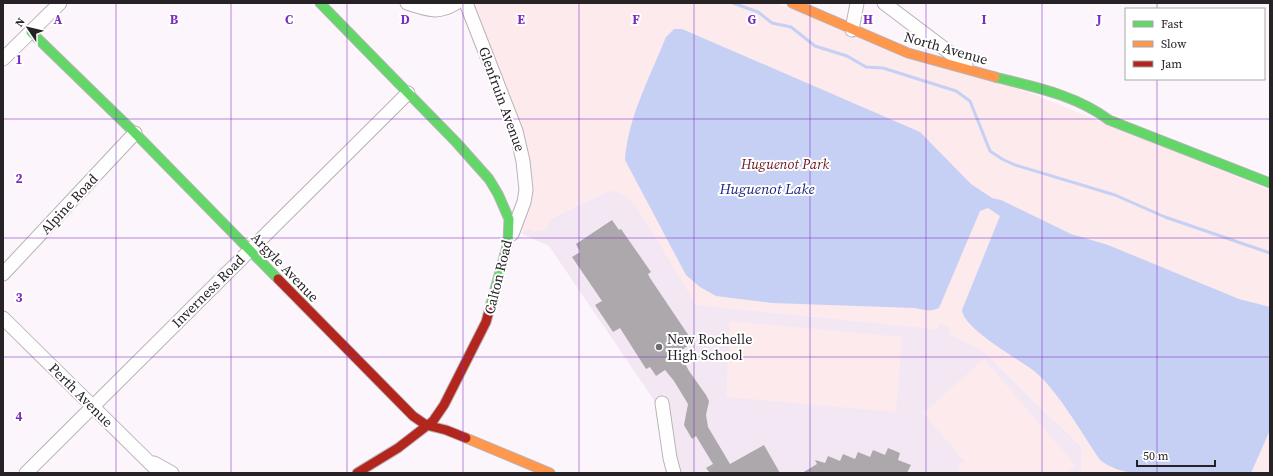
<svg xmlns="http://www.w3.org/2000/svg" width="1273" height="476" viewBox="0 0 1273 476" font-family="'Source Serif 4',serif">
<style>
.built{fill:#f2e7f2}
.green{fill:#fceaed}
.water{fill:#c6d0f4}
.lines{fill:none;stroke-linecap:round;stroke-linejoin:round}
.stream{stroke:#c6d0f4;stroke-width:3}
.building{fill:#ada8ac}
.street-casing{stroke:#b8b3b8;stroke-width:15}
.fast-casing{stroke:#b8b3b8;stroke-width:11}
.slow-casing{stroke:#b8b3b8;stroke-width:11}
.jam-casing{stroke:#b8b3b8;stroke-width:11}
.street{stroke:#fffeff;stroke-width:13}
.fast{stroke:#63d668;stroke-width:9}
.slow{stroke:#ff974d;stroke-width:9}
.jam{stroke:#b3261e;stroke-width:9}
.grid{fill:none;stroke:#7b2cbf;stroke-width:1;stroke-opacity:0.55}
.poi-dot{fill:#716c71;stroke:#fff;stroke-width:1.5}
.labels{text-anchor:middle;stroke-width:4;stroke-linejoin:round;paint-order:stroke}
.street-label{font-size:14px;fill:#262226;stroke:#fff}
.park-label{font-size:14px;font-style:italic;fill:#6c151d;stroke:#fff}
.poi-label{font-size:14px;fill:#262226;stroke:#fff;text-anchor:start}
.water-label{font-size:15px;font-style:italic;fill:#1c2781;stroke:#fff}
.grid-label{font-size:13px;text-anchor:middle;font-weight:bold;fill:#7b2cbf;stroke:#fff;stroke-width:4;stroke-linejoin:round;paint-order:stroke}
</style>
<rect width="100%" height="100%" fill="#fcf6fc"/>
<polygon class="built" points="611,190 625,195 637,207 697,305 936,329 939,323 951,328 949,334 981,349 1080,446 1082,451 1081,471 1087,473 670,473 656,403 549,246 520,233"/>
<g class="green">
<polygon points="470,3 776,3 1035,95 1270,190 1270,473 1081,472 1082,451 1080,446 981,349 949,334 951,328 939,323 936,329 696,305 637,207 625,195 611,190 553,217 546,230 533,232 529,229 520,233 527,203 524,145"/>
<polygon points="730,321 902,337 896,412 726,397"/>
<polygon points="984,359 1076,466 1067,473 960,473 957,465 965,462 923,413"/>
</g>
<path class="water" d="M 674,29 L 682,29 L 920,132 L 971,184 L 992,198 L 1001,200 L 1071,234 L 1108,245 L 1239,299 L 1270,307 L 1270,430 L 1251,473 L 1136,473 C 1123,472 1110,468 1100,460 C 1082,434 1055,385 1030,368 C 1015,357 963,328 962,310 L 1000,216 L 988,208 L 980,211 L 939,308 C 930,312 924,310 915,308 L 772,303 L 716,296 L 700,287 L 686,275 L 625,160 C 628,117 650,77 666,37 Z"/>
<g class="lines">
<polyline class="stream" points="733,3 758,12 772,23 791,27 815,46 847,56 866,67 883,68 956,91 970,101 990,151 1002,159 1015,165 1115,195 1165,217 1270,253"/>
</g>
<g class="building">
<polygon points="612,220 619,230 621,229 651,272 648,274 650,278 693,342 679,352 689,371 706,395 709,401 706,415 708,427 730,464 764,445 780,473 710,473 706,468 713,464 696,436 692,439 684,425 688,404 674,381 665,370 656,376 650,367 646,369 620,328 613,332 595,305 602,301 572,257 580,252 576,244"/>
<polygon points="888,448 900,453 898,460 911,465 907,473 802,473 817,464 815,460 825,463 828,456 840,461 843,454 855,459 858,452 870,457 873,450 885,455"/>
</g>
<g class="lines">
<g class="street-casing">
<g id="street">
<path d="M 407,3 C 427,9 437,15 456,3"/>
<polyline points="466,3 516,131 523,161 526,190 524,202 512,234"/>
<polyline points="884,3 966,65"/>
<polyline points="852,30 857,3"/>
<polyline points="3,59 60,3"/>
<polyline points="3,274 135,133"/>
<polyline points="3,318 160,473"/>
<polyline points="662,403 670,458 674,473"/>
<polyline points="154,463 172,473"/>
<polyline points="26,473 408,93"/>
</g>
</g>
<g class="fast-casing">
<g id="fast">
<polyline points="320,3 456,142 489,179 498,194 509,219 508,243 489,311"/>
<polyline points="31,32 135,133 278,279"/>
<path d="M 995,77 C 1034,87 1076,95 1109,120 L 1270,183"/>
</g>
</g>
<g class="slow-casing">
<g id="slow">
<polyline points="792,3 908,53 995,77"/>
<polyline points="466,438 550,473"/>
</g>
</g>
<g class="jam-casing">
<g id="jam">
<polyline points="278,279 413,416 426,425 446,430 466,438"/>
<polyline points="357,473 398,448 433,421 444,405 486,322 489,311"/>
</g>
</g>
<use href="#street" class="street"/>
<use href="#fast" class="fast"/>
<use href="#slow" class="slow"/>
<use href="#jam" class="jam"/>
</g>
<path class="grid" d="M 116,3 L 116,473M 231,3 L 231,473M 347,3 L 347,473M 463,3 L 463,473M 579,3 L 579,473M 694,3 L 694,473M 810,3 L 810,473M 926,3 L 926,473M 1042,3 L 1042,473M 1157,3 L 1157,9M 1157,79 L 1157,473M 3,119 L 1270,119M 3,238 L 1270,238M 3,357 L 1270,357"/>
<circle class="poi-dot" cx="659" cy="347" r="4"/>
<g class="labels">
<g class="street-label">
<text transform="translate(946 48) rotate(16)" y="5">North Avenue</text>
<text transform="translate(502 99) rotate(70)" y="5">Glenfruin Avenue</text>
<text transform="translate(69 204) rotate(-47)" y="5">Alpine Road</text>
<text transform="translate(285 267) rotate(46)" y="5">Argyle Avenue</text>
<text transform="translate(498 277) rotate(-76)" y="5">Calton Road</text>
<text transform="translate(208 291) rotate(-45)" y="5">Inverness Road</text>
<text transform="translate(81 395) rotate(45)" y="5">Perth Avenue</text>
</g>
<g class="park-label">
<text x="785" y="169">Huguenot Park</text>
</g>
<g class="poi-label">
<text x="667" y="344">New Rochelle<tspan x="667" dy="16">High School</tspan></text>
</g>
<g class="water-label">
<text x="767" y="194">Huguenot Lake</text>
</g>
</g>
<g class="grid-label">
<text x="58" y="24">A</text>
<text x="174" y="24">B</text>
<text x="289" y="24">C</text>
<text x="405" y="24">D</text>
<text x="521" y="24">E</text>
<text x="636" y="24">F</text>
<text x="752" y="24">G</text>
<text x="868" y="24">H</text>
<text x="984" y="24">I</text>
<text x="1099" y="24">J</text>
<text x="19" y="64">1</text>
<text x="19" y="183">2</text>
<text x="19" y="302">3</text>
<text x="19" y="421">4</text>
</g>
<rect width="1273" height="476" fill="none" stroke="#262226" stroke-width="8"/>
<rect x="1125" y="8" width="140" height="72" fill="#ffffff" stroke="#a8a7a8"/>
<rect x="1133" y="21" width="20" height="6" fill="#63d668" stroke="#a8a7a8"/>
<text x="1161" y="28" font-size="12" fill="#262226">Fast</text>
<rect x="1133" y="41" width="20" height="6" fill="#ff974d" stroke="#a8a7a8"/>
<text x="1161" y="48" font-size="12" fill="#262226">Slow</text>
<rect x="1133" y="61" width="20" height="6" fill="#b3261e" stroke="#a8a7a8"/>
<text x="1161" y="68" font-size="12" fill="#262226">Jam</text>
<g transform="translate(28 28) rotate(305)" stroke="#ffffff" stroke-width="3" paint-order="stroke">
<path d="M0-3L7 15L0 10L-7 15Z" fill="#262226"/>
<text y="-6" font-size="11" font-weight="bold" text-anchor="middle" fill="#262226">N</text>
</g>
<path d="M1137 460v6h78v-6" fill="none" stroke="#262226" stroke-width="2"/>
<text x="1143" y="460" font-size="12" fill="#262226" stroke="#ffffff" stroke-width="3" paint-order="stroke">50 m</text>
</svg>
